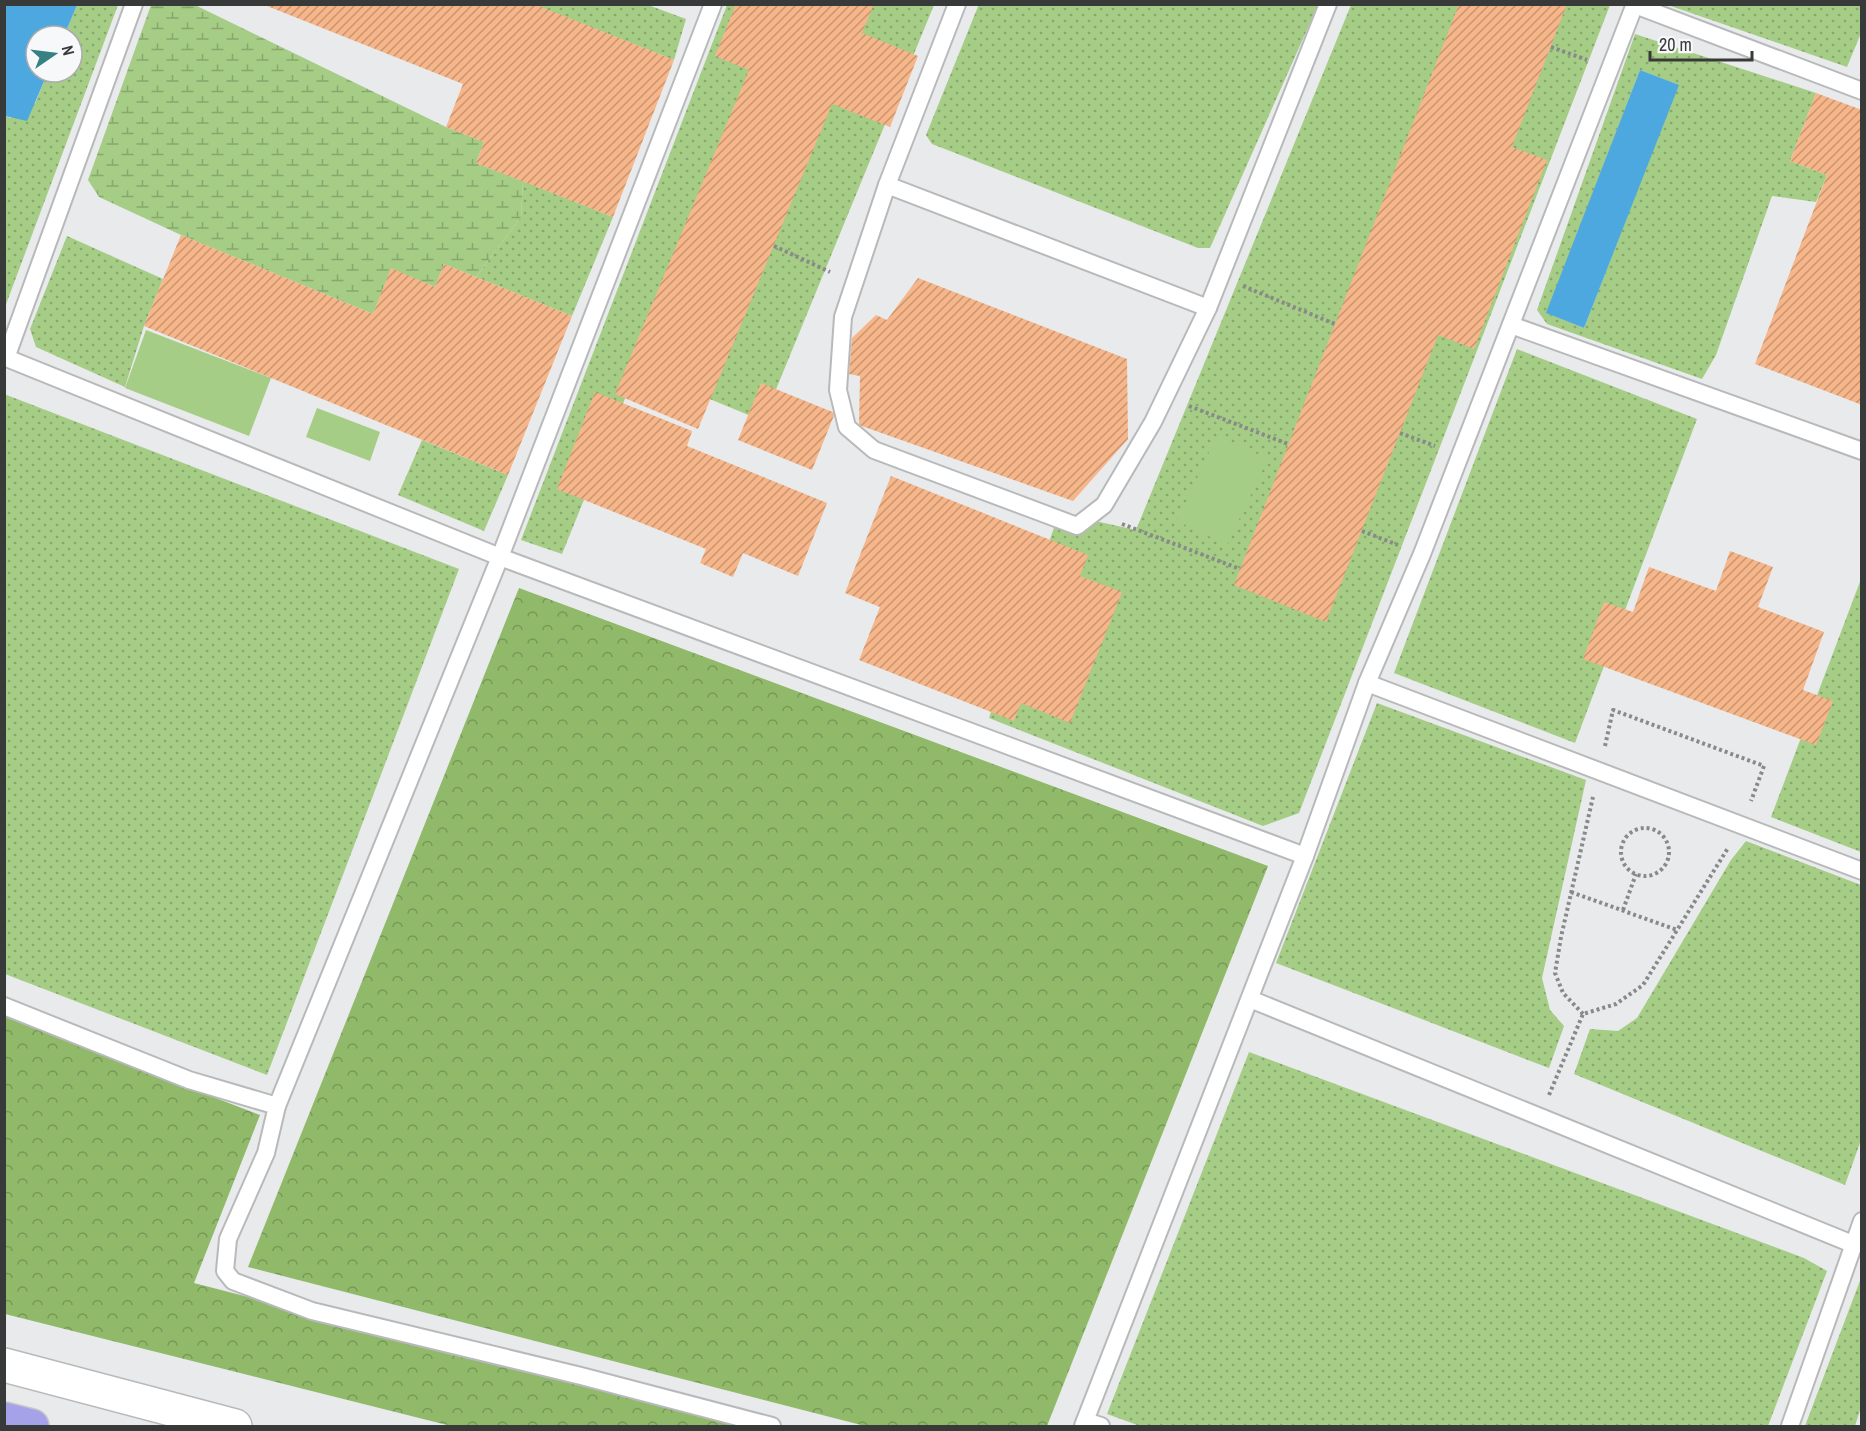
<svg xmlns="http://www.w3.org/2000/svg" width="1866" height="1431" viewBox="0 0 1866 1431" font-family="'Archivo Narrow',sans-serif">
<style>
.grass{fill:url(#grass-dots);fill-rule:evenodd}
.forest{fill:url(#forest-crowns)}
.wetland{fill:url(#wetland-marsh)}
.garden{fill:#a6cd85}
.water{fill:#4ca8df}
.building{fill:url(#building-hatch)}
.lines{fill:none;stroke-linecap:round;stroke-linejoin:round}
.service-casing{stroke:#b7b9bb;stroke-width:20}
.secondary-casing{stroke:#b7b9bb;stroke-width:36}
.trunk-casing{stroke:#c7c8c8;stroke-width:36}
.path{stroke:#87898a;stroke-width:4;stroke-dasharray:3 3;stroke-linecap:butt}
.service{stroke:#fff;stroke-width:16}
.secondary{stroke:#fff;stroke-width:33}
.trunk{stroke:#a6a2ea;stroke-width:33}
</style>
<defs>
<pattern id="grass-dots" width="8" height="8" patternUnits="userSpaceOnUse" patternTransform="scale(1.5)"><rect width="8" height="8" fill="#a6cd85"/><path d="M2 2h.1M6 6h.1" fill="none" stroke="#88a76e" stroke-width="1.8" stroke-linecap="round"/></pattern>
<pattern id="forest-crowns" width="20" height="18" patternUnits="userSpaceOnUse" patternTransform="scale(1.5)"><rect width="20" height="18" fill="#90ba69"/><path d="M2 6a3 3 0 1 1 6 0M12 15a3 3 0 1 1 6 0" fill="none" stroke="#779857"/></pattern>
<pattern id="wetland-marsh" width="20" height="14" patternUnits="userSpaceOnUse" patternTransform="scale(1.5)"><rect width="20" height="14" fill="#a6cd85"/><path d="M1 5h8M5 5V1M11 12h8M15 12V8" fill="none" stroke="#88a76e"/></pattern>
<pattern id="building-hatch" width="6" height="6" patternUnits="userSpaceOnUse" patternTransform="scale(1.5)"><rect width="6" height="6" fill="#f6b689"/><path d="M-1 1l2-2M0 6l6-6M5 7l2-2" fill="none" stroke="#c89571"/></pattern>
</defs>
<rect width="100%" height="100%" fill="#e8eaec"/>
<g class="grass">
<polygon points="979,4 1318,4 1318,5 1210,248 1198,248 932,144 926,135"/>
<polygon points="77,5 118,5 5,307 5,116 10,118 35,103 48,72 72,72 72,36 64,36"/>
<polygon points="534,5 648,5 686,19 674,60"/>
<polygon points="727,5 934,5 763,421 637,369 562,554 521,540"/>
<polygon points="1351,5 1610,5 1299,813 1263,826 989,718 1059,513 1136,530"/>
<polygon points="1668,5 1861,5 1861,33 1847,67"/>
<path d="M 1635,34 L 1816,93 L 1790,161 L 1827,175 L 1816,202 L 1772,196 L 1716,355 L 1702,379 L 1547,324 L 1537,310 ZM 1640,70 L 1678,85 L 1584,328 L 1547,313 Z"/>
<polygon points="523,181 613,217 572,316 476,277 521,217"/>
<polygon points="67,236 163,279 144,326 125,387 36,347 30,329"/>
<polygon points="1517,349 1697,419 1575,743 1394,673"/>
<polygon points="4,394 459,569 267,1075 5,974"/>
<polygon points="422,440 508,475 484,531 398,495"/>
<polygon points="1861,579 1861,852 1771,817"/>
<polygon points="1377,703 1586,780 1542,978 1550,1010 1564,1026 1549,1068 1276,963"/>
<polygon points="1746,841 1861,885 1861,1140 1845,1185 1574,1074 1590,1029 1618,1031 1637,1018 1731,860"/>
<polygon points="1249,1052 1804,1258 1827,1271 1768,1426 1140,1426 1107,1414"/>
<polygon points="1861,1278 1862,1404 1855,1426 1805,1426"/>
</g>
<g class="forest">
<polygon points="519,588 1268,866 1047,1426 865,1426 248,1267"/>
<polygon points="5,1017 260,1115 194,1283 752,1426 451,1426 5,1314"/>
</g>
<polygon class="wetland" points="193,4 446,127 484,142 476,163 523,181 521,217 476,277 444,264 435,287 391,269 373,314 181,235 99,197 88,180 151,5"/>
<g class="garden">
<polygon points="146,330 271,378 249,436 125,388"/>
<polygon points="317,408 380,432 370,461 306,437"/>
<polygon points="1217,435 1268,459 1227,545 1177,521"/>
</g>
<g class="water">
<polygon points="4,5 77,5 64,36 36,36 36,72 48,72 27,121 5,116"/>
<polygon points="1640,70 1679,85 1584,328 1546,313"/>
</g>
<g class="building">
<polygon points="262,4 534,4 674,60 613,217 476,163 484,142 446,127 463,84"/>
<polygon points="736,4 874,4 862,33 918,56 890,127 832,104 698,429 615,394 749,70 715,56"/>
<polygon points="1459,4 1567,4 1512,147 1547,160 1474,349 1438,335 1326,622 1234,585"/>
<polygon points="1816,93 1862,110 1862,405 1755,364 1827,175 1790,161"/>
<polygon points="181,235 373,314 391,268 435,287 444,264 572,316 508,475 144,326"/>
<polygon points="918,278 1127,359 1128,439 1073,501 859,425 860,376 849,374 852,338 876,315 887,320"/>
<polygon points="761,383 835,413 812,470 738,440"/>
<polygon points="595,392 692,431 687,446 827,503 798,576 743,553 733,577 700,563 706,549 557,489"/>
<polygon points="891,476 1088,555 1080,576 1122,592 1070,723 1021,703 1014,721 859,660 880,607 845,593"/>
<polygon points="1730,551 1773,567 1758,607 1824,632 1803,690 1833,701 1816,745 1583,659 1604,602 1633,612 1649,567 1716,591"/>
</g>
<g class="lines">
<g class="service-casing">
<g id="service">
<polyline points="957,4 887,185 843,317 838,390 847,427 874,450 1077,526 1104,505 1153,422 1208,308 1328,4"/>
<polyline points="1635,5 1862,91"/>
<polyline points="887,185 1208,308"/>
<polyline points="1511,325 1862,451"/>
<polyline points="4,357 500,557 1305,856"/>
<polyline points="6,358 134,4"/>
<polyline points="1367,683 1862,871"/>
<polyline points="1250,999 1855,1245"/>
<polyline points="4,1006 189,1080 277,1106 266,1153 228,1239 225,1271 233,1281 312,1311 581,1376 772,1426"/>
<polyline points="277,1106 500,557 713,4"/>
<polyline points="1085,1421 1101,1426"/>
<polyline points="1083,1426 1305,856 1367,683 1422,554 1635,4"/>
<polyline points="1790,1426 1862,1221"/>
</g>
</g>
<g class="secondary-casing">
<polyline id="secondary" points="4,1365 235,1426"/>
</g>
<g class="trunk-casing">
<polyline id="trunk" points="4,1419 32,1426"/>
</g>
<g class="path">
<polyline points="1551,47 1587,60"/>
<polyline points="774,246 830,272"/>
<polyline points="1243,286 1335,324"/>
<polyline points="1189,406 1288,444"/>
<polyline points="1400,433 1435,446"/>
<polyline points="1122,524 1240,569"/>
<polyline points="1362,531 1398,545"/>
<polyline points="1605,746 1613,710 1764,766 1751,801"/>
<circle cx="1645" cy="852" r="24"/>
<polyline points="1571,892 1677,930"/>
<polyline points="1623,910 1636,874"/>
<polyline points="1583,1014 1563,993 1555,973 1561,937 1593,797"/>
<polyline points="1549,1095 1583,1014 1616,1004 1643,985 1728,848"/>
</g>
<use href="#service" class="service"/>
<use href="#secondary" class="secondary"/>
<use href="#trunk" class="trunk"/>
</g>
<rect width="1866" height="1431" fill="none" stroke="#383939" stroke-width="12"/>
<g transform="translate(54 54) rotate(76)"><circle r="28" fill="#f6f8fa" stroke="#aaacad" stroke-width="1.5"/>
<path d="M0-4.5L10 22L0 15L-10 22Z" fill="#388182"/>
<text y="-9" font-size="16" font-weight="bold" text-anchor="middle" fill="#383939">N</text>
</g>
<path d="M1650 51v9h102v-9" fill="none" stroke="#383939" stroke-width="3"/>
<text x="1659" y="51" font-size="18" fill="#383939" stroke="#f6f8fa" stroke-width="4.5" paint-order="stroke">20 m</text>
</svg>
